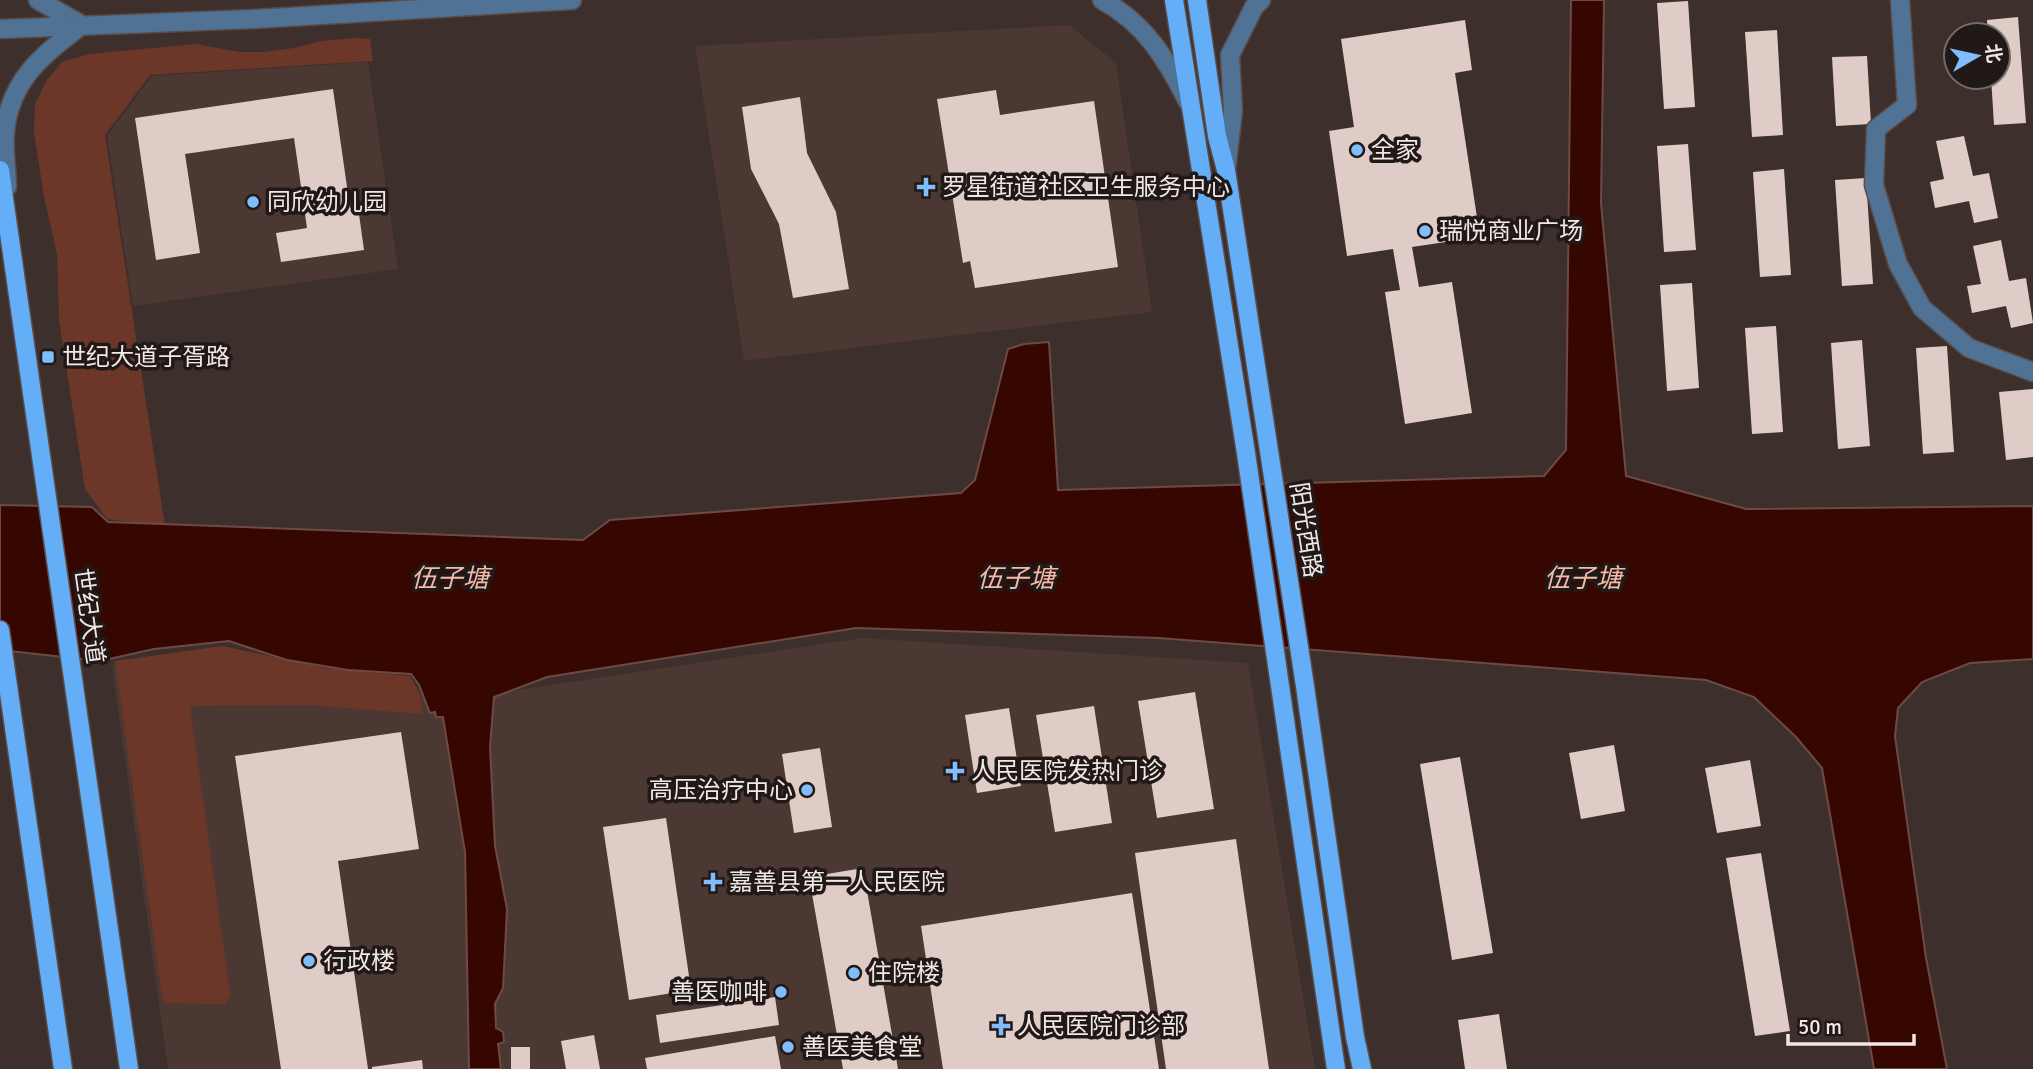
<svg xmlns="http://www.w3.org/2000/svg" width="2033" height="1069" font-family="Signika,'Noto Sans SC',sans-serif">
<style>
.built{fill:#4c3832}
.green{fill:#6c3729}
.water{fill:#350700;stroke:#6d4a45;stroke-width:2}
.building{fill:#dfccc7}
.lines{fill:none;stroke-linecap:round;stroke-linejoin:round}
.minor-casing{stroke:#5a4c49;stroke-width:21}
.major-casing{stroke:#5a4c49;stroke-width:21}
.minor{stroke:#4f7295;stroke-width:18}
.major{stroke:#64aef8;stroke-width:18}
.poi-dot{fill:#80bdfa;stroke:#201917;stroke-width:2.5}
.labels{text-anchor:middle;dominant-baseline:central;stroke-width:7;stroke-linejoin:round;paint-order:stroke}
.poi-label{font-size:24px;fill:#f1e7e5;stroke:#201917;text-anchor:start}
.street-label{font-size:24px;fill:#f1e7e5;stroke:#201917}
.water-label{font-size:26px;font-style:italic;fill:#f6baa9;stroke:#201917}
</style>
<rect width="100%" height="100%" fill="#3d2f2b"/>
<g class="built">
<path d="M1069,25L1116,63L1152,312L744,361L695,46Z"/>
<path d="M368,62L398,269L133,306L107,136L152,76Z"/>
<path d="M862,638L1248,663L1315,1069H168L112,665L165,659L228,648L430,693L484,695Z"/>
</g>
<g class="green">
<path d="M355,38L370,39L373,61L150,75L105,135L165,526L107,519L85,489L59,320L57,254L44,197L34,132L35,104L46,81L62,62L89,54L196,44L240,52H264L294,48L322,41Z"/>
<path d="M222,646L326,668L410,676C417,687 423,701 422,714L309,705L190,706L230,994L225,1004L163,1003L115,661Z"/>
</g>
<path class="water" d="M1571,0H1604L1601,203L1626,476L1746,509L2033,506V659L1970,663L1922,682L1898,708L1895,736L1926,958L1947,1069H1874L1822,768L1796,737L1754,697L1706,680L1159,638L856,628L547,677L494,697L490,747L495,846L507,909L503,988L495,1004L496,1028L503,1032L504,1042L498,1044L501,1069H469L465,852L443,717H436L435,712L430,713L419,685L411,674L348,670L287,660L229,641L154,649L100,661L0,650V505L92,507L108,522L583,540L610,520L961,493L975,480L1008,349L1024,344L1049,342L1058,490L1544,476L1566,450Z"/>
<g class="building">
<path d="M1688,1L1695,107L1664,109L1657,3Z"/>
<path d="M2018,17L2026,123L1994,125L1991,77H1998V35H1988L1987,20Z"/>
<path d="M1465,20L1472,70L1455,73L1480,237L1412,247L1419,287L1452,282L1472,413L1405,424L1385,292L1400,290L1393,249L1347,256L1329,131L1354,127L1341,39Z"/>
<path d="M1777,30L1783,135L1752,137L1745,32Z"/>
<path d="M1867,56L1871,124L1836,126L1832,57Z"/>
<path d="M333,89L350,208L358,207L364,250L281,262L276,233L307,228L294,138L185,154L200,253L156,260L135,118Z"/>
<path d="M996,90L1000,115L1094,101L1118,267L975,288L970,261L963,263L937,99Z"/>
<path d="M800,97L807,153L836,212L849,289L793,298L779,224L751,169L742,107Z"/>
<path d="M1964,136L1973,176L1989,173L1998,218L1974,223L1969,201L1935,208L1930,182L1944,179L1936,141Z"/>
<path d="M1688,144L1696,250L1664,252L1657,146Z"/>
<path d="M1784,169L1791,275L1760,277L1753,172Z"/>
<path d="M1866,178L1873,284L1842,286L1835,180Z"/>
<path d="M2001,240L2009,281L2026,278L2033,323L2011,328L2006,306L1972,313L1967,286L1981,284L1973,246Z"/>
<path d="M1692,283L1699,388L1667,391L1660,285Z"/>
<path d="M1776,326L1783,432L1752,434L1745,328Z"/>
<path d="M1862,340L1870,446L1838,449L1831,343Z"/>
<path d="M1947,346L1954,452L1923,454L1916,348Z"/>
<path d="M2033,389V457L2006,460L1999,392Z"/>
<path d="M1195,692L1214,809L1157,818L1138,701Z"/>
<path d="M1094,706L1112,823L1055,832L1036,715Z"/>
<path d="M1009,708L1021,786L977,793L965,715Z"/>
<path d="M401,732L419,849L338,861L368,1069H281L235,756Z"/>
<path d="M1614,745L1625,811L1581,819L1569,753Z"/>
<path d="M820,748L832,827L794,833L782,754Z"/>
<path d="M1460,757L1493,953L1452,960L1420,764Z"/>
<path d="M1750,760L1761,826L1717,833L1705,768Z"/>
<path d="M666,818L691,990L629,1000L603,827Z"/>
<path d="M1236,839L1269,1069H1166L1135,853Z"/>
<path d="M1761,853L1790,1031L1755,1036L1726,858Z"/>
<path d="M863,868L898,1069H843L809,877Z"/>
<path d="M1132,893L1159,1069H943L921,926Z"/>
<path d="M775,997L779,1025L660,1043L656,1015Z"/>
<path d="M1499,1014L1507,1069H1465L1458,1020Z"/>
<path d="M594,1035L600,1069H566L561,1041Z"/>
<path d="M775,1036L781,1069H647L645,1058Z"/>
<rect x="511" y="1047" width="19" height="22"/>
<path d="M422,1060L423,1069H372V1067Z"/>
</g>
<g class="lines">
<g class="minor-casing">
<g id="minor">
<path d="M38,0L82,25"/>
<path d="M1102,0C1145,23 1167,60 1188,102"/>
<path d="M1900,0L1907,105L1876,129L1874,185L1898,264L1922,308L1969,348L2033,372"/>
<path d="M0,29L254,19L572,0"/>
<path d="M1226,170L1233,111L1230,55L1254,7L1261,0"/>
<path d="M7,187C7,169 3,149 5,132C10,79 44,54 82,25"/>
</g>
</g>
<g class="major-casing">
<g id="major">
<path d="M1174,0L1246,453L1336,1069"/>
<path d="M1197,0L1217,136L1226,170L1305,686L1355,1037L1362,1069"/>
<path d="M0,170L129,1069"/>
<path d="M0,630L63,1069"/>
</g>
</g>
<use href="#minor" class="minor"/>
<use href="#major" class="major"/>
</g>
<g class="poi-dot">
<circle cx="1357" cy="150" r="7"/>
<path d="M922.5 176.5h7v7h7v7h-7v7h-7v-7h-7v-7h7z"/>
<circle cx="253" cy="202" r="7"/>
<circle cx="1425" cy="231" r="7"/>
<rect x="41" y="350" width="14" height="14" rx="3.5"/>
<path d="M951.5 760.5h7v7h7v7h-7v7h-7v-7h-7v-7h7z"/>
<circle cx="807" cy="790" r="7"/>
<path d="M709.5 871.5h7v7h7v7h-7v7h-7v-7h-7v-7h7z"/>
<circle cx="309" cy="961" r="7"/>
<circle cx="854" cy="973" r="7"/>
<circle cx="781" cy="992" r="7"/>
<path d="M997.5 1015.5h7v7h7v7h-7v7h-7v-7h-7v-7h7z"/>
<circle cx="788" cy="1047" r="7"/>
</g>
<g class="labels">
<g class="poi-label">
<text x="1371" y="150">全家</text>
<text x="942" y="187">罗星街道社区卫生服务中心</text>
<text x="267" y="202">同欣幼儿园</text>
<text x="1439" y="231">瑞悦商业广场</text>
<text x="62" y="357">世纪大道子胥路</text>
<text x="971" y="771">人民医院发热门诊</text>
<text x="793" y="790" text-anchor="end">高压治疗中心</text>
<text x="729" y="882">嘉善县第一人民医院</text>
<text x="323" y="961">行政楼</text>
<text x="868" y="973">住院楼</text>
<text x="767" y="992" text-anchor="end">善医咖啡</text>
<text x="1017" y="1026">人民医院门诊部</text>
<text x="802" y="1047">善医美食堂</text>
</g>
<g class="street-label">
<text transform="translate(1306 530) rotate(81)">阳光西路</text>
<text transform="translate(89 616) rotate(82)">世纪大道</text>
</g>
<g class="water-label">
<text x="450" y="579">伍子塘</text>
<text x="1016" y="579">伍子塘</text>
<text x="1583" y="579">伍子塘</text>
</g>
</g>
<g transform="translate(1977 56) rotate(81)"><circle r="33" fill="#201917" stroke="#746b69" stroke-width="2"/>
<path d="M0-5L12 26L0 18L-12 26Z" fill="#80bdfa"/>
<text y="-10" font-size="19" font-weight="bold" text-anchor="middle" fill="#f1e7e5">北</text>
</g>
<path d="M1788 1034v10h126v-10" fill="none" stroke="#f1e7e5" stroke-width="3.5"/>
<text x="1798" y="1034" font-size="21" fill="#f1e7e5" stroke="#201917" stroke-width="5" paint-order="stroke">50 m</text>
</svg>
